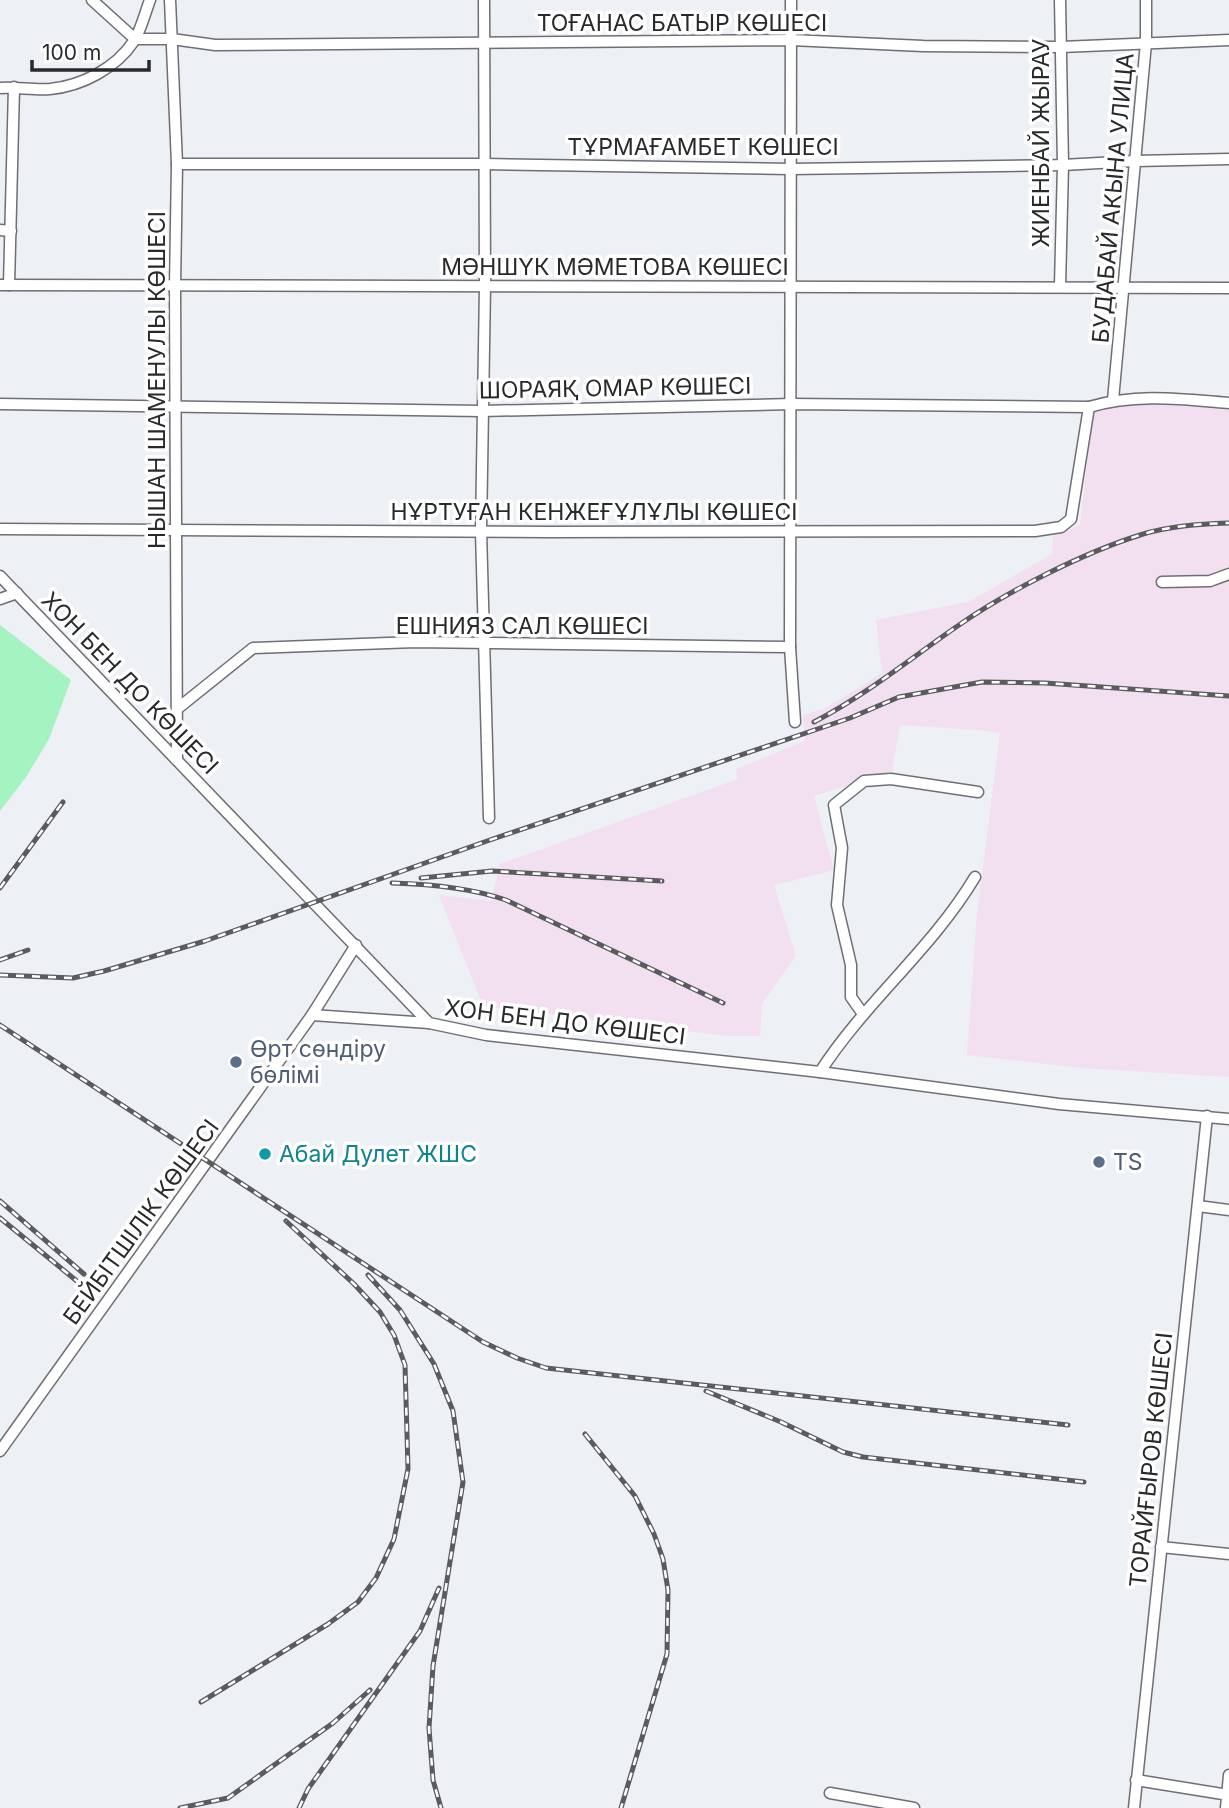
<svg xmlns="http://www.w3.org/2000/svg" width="1229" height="1808" font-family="Inter,sans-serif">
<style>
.industrial{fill:#f2dff0}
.green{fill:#a5f3c1}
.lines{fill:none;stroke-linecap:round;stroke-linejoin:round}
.minor-casing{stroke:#6d6f73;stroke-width:13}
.minor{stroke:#fff;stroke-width:10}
.rail-casing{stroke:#5a5b5e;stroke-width:5}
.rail{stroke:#fff;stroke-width:2.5;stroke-dasharray:8;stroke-linecap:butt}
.service-dot{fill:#5c6f8a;stroke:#fff;stroke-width:2.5}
.culture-dot{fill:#0f9aa8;stroke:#fff;stroke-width:2.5}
.labels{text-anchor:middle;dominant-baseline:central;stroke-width:7;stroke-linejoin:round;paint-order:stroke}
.street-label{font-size:23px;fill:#28292b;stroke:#fff}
.service-label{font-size:23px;fill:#4e5e75;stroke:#fff;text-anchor:start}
.culture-label{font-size:23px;fill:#0d838f;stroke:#fff;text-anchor:start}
</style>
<rect width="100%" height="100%" fill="#edf0f5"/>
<path class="industrial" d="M1113,400L1229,410V1077L1082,1068L967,1055L977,914L1000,733L979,730L900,725L892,771L814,796L834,870L774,885L796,956L762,1003L760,1036H727L483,1006L439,895L491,901L500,864L738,779L736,769L805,741L803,715L824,709L882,673L876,620L968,602L1052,554L1053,535L1080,525L1093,413Z"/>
<path class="green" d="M0,625L71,680L49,739L26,777L0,811Z"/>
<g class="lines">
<g class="minor-casing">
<g id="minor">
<path d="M92,0L135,39H172L215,45L791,40L923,46L1061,47L1229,40"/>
<path d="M170,0L177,164L175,286L177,759"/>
<path d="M484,0L485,286L481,531L489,818"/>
<path d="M791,0L790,647L795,722"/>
<path d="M1060,0L1063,165L1060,286"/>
<path d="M0,88C16,87 33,90 50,89C82,86 116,68 134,41C141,30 145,13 150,0"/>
<path d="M177,164H484L790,169L1063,165L1135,161L1229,159"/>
<path d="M0,230L11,231"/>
<path d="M0,285L1229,288"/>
<path d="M9,285L14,87"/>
<path d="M1113,400L1146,43V0"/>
<path d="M0,404L482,411L792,404L1089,407C1136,393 1181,399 1229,403"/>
<path d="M0,529L549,532L1035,531L1061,527L1071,519L1089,407"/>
<path d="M0,576L429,1023L486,1035L820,1072L1059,1104L1229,1119"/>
<path d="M1162,582L1210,581L1229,574"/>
<path d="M0,599L17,593"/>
<path d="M177,709L253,648L415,642L790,647"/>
<path d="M863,1014L851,997V965L837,905L842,848L834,805L864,781L891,779L978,792"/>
<path d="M312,1015L429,1023"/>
<path d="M820,1072C865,1002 932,949 975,877"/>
<path d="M1198,1206L1229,1210"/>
<path d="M0,1451L312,1015L356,945"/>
<path d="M1161,1547L1229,1554"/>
<path d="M1136,1780L1229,1795"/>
<path d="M830,1793L914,1808"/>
<path d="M1134,1808L1207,1116"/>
<path d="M1226,1808L1229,1775"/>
</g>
</g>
<use href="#minor" class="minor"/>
<g class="rail-casing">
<g id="rail">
<path d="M814,722C866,695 911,658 959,625C1008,591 1083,553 1140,535C1168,526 1199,524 1229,523"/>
<path d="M421,878L492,871L662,881"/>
<path d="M392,883C429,884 471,888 506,900L723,1003"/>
<path d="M0,888L63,802"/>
<path d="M0,960L28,950"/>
<path d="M0,975L73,978L104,971L205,941L487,841L850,718L899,697L982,682L1045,683L1229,696"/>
<path d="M0,1025L483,1342L517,1358L546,1368L1068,1425"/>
<path d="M0,1201L84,1274"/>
<path d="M0,1218L78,1282"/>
<path d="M368,1275L400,1310L434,1364L453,1411L463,1482L433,1666L429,1728L433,1780L441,1808"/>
<path d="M706,1391L781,1422L843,1452L863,1457L1084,1482"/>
<path d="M585,1434L635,1496L654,1534L663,1559L668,1590L667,1654L621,1808"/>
<path d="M201,1702L328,1624L358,1602L376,1578L394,1539L408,1469L405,1365L394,1335L380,1312L354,1284L286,1221"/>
<path d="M180,1808L228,1798L333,1723L370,1690"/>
<path d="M299,1808L308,1789L420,1631L439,1588"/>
</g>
</g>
<use href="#rail" class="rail"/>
</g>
<g class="service-dot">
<circle cx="236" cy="1062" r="7"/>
<circle cx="1099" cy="1162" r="7"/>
</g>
<circle class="culture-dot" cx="265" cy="1154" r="7"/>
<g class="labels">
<g class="street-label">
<text x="682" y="23">ТОҒАНАС БАТЫР КӨШЕСІ</text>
<text transform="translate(1041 143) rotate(-90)">ЖИЕНБАЙ ЖЫРАУ</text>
<text x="703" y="147">ТҰРМАҒАМБЕТ КӨШЕСІ</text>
<text transform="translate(1113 198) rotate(-85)">БУДАБАЙ АКЫНА УЛИЦА</text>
<text x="615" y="267">МӘНШҮК МӘМЕТОВА КӨШЕСІ</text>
<text transform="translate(157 380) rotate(-90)">НЫШАН ШАМЕНУЛЫ КӨШЕСІ</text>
<text transform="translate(615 388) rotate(-1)">ШОРАЯҚ ОМАР КӨШЕСІ</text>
<text x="594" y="512">НҰРТУҒАН КЕНЖЕҒҰЛҰЛЫ КӨШЕСІ</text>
<text x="522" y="626">ЕШНИЯЗ САЛ КӨШЕСІ</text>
<text transform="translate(130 683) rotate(46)">ХОН БЕН ДО КӨШЕСІ</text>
<text transform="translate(565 1022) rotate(7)">ХОН БЕН ДО КӨШЕСІ</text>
<text transform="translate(141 1222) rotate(-54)">БЕЙБІТШІЛІК КӨШЕСІ</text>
<text transform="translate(1151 1460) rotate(-84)">ТОРАЙҒЫРОВ КӨШЕСІ</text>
</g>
<g class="service-label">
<text x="250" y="1049">Өрт сөндіру<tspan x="250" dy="26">бөлімі</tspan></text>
<text x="1113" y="1162">TS</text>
</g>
<g class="culture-label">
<text x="279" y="1154">Абай Дулет ЖШС</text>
</g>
</g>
<path d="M32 60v10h117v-10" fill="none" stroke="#28292b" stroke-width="3.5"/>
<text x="42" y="60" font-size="21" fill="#28292b" stroke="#ffffff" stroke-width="5" paint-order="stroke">100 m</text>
</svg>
